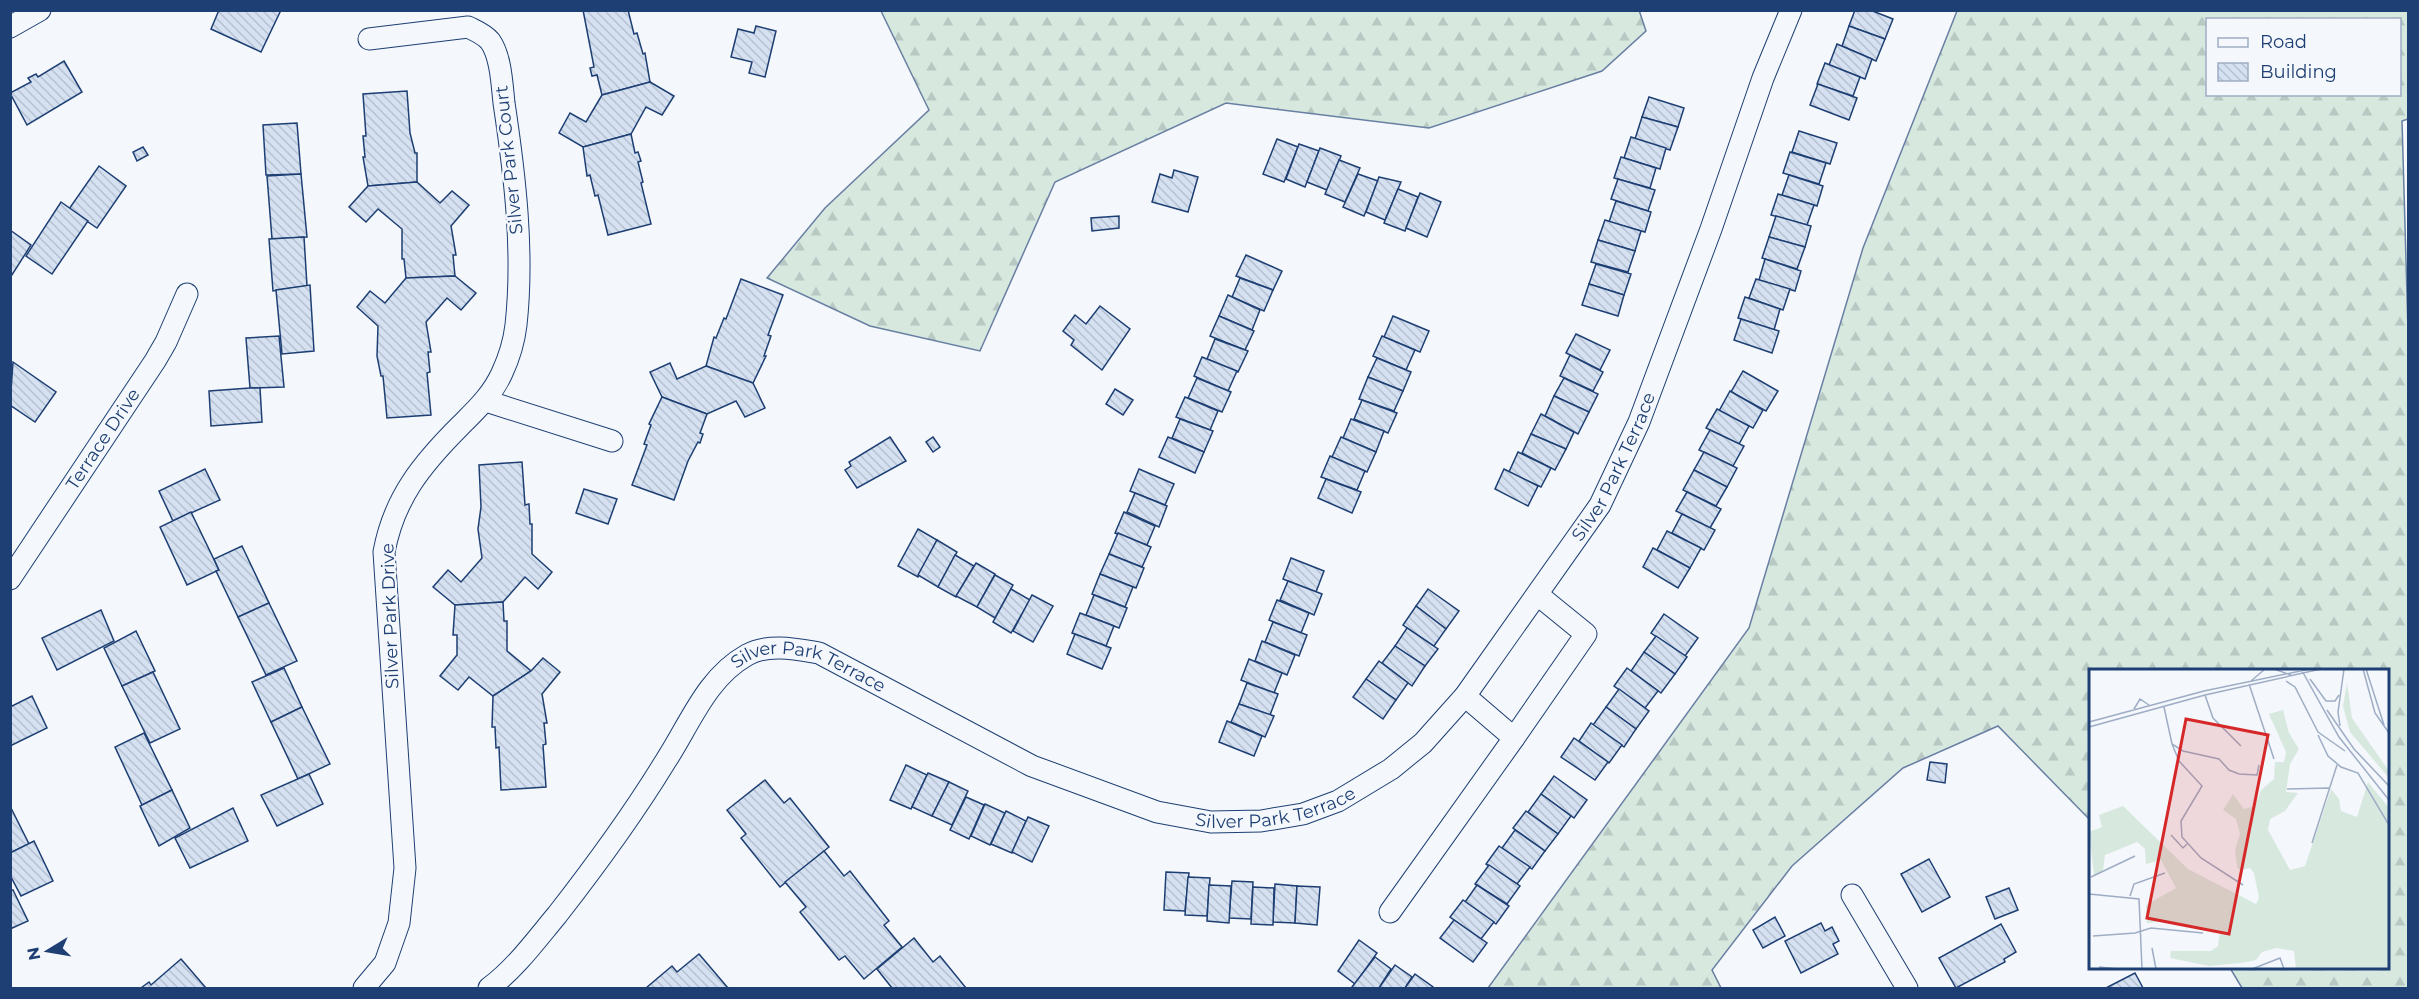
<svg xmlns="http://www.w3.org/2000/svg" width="2419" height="999" font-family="Montserrat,sans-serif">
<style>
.forest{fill:url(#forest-firs);stroke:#687fa3;stroke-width:1.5;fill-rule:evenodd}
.building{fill:url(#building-back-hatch);stroke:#1d3f73;stroke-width:1.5}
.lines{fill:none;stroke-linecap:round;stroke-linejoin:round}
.minor-casing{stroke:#1d3f73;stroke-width:23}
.minor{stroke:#f4f7fb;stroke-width:21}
.labels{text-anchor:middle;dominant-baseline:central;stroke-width:4.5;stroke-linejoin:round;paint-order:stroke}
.street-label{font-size:18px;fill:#1d3f73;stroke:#f4f7fb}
.inset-road{fill:none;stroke:#9eadc5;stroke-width:1.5}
.view{fill:#d62828;fill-opacity:0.15;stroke:#d62828;stroke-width:3}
.inset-edge{fill:none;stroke:#1d3f73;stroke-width:3}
</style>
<defs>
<pattern id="forest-firs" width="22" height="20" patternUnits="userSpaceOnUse" patternTransform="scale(1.5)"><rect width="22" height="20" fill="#d7e8df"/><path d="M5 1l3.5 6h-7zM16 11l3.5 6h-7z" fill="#b8c8c3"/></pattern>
<pattern id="building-back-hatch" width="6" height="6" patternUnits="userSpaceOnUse" patternTransform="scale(1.5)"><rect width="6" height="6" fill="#d5e0f0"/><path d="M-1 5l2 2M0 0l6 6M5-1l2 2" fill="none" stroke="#b6c1d1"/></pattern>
</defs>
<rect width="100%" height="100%" fill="#f4f7fb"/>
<g class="forest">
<path d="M1639,10L1646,31L1602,71L1429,128L1226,103L1055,182L980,351L870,326L767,278L825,208L929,110L881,11Z"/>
<path d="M1957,11H2408V119L2402,121L2408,330V988H2242L2230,968H2388V670H2090V820L1998,726L1903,768L1792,866L1712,970L1721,988H1488L1749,628L1863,248ZM2208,20H2400V94H2208Z"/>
</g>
<g class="building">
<path d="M219,10H281L261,52L211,29Z"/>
<path d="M583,10H628L634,34L637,33L643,54L645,53L650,82L602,95L597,75L592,76L590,68L594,67Z"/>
<path d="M1855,10H1870L1893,19L1885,39L1849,26Z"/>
<path d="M756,26L776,31L765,77L749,73L752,62L731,57L738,29L754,33Z"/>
<path d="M1849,26L1885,39L1876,61L1842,46Z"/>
<path d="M1837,44L1872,59L1865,79L1829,65Z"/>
<path d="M64,61L82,92L27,125L10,93L31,82L28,78L36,74L38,77Z"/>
<path d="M1825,63L1860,77L1853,96L1817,84Z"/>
<path d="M650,82L674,96L662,115L646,107L631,134L583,147L559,133L570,113L586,122L602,95Z"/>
<path d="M1818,84L1857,98L1849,120L1810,105Z"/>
<path d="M407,91L410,133L415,153H417V182L368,186L363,157H365L363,136H366L363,94Z"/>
<path d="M1649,97L1684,108L1678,127L1642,117Z"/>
<path d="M1642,117L1678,127L1670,150L1635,139Z"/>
<path d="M297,123L301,174L266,175L263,125Z"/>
<path d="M1799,131L1837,143L1830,164L1792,152Z"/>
<path d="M631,134L635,153L638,152L641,161L638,162L643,182L641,183L651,224L608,235L598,195L595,196L590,175L587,176L583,147Z"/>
<path d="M1631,137L1666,148L1660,169L1624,158Z"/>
<path d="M1277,139L1298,147L1284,182L1263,174Z"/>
<path d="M1299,144L1319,151L1305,187L1286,179Z"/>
<path d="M143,147L148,155L137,161L133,152Z"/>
<path d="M1320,148L1341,156L1327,190L1307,182Z"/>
<path d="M1790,152L1826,163L1819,184L1783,173Z"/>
<path d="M1621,157L1656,168L1650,188L1614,178Z"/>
<path d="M1339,160L1360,168L1345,202L1325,194Z"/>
<path d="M99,166L126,186L97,228L69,209Z"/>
<path d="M1174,170L1198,177L1188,212L1152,202L1160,174L1172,178Z"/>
<path d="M301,174L307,237L272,239L267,176Z"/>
<path d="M1358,174L1378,181L1364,216L1343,207Z"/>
<path d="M1789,175L1823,186L1817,206L1782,195Z"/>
<path d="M1379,177L1401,182L1385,220L1366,212Z"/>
<path d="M1618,179L1655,190L1648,211L1611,199Z"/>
<path d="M417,182L440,203L452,191L469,205L451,226L456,255H453L455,276L406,278L404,259H402V229L378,209L366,222L349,207L368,186Z"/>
<path d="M1398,189L1418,197L1405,231L1384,223Z"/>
<path d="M1420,193L1441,202L1427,237L1406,228Z"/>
<path d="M1778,194L1814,205L1807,225L1771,215Z"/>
<path d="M1616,201L1651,212L1645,232L1609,222Z"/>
<path d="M61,202L88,221L52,274L26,256Z"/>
<path d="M1119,216V228L1092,231L1091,218Z"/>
<path d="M1776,216L1811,226L1805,247L1769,237Z"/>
<path d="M1605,220L1641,231L1635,251L1598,240Z"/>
<path d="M10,230L31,245L10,278Z"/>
<path d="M304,237L307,286L273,291L269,239Z"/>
<path d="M1769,237L1805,247L1797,269L1762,258Z"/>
<path d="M1598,240L1635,251L1628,272L1591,262Z"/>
<path d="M1246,255L1282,271L1273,290L1236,276Z"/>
<path d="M1765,259L1801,271L1795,291L1759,280Z"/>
<path d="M1596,264L1631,274L1624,295L1589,284Z"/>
<path d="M455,276L476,293L461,310L447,298L426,322L431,352H428L430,372L427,373L431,415L387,418L383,376H381L377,356L378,326L357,307L370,291L385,303L406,278Z"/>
<path d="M1240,278L1273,290L1264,311L1232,297Z"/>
<path d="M741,279L783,295L768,335L771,336L764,356H766L753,383L706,366L714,337L716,338L724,318L726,319Z"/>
<path d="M1756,279L1790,289L1783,310L1749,298Z"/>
<path d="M1589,284L1624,295L1618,316L1582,305Z"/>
<path d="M310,285L314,351L282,354L276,290Z"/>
<path d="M1228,295L1260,310L1252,330L1219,316Z"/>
<path d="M1745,297L1780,309L1774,330L1738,318Z"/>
<path d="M1100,306L1130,329L1102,370L1071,345L1074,340L1063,331L1075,315L1086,324Z"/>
<path d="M1219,316L1254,331L1245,350L1210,336Z"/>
<path d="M1393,316L1429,331L1420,352L1384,337Z"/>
<path d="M1741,319L1779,331L1772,353L1734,340Z"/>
<path d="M1576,334L1610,350L1600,370L1566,353Z"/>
<path d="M279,336L284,387L250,388L246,338Z"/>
<path d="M1382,336L1415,350L1406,370L1373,356Z"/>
<path d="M1215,339L1248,351L1238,372L1207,359Z"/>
<path d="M1570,355L1603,372L1593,391L1560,376Z"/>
<path d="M1202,357L1237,371L1228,391L1194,376Z"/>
<path d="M1377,358L1411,372L1403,391L1368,377Z"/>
<path d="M13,362L56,392L35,422L10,405Z"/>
<path d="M670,363L677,379L706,366L753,383L765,408L745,417L736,401L707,414L662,397L650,372Z"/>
<path d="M1743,371L1778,391L1766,411L1731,392Z"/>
<path d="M1368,377L1403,391L1394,411L1359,399Z"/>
<path d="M1197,378L1231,392L1222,412L1188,398Z"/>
<path d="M1564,378L1598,394L1589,412L1554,396Z"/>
<path d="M250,388H260L262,422L211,426L209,391Z"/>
<path d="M1115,389L1133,400L1123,415L1106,404Z"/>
<path d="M1730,391L1763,410L1753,428L1719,411Z"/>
<path d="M1554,396L1589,412L1578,434L1545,416Z"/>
<path d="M662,397L707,414L700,433L703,434L700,443L698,442L688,461L674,500L632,485L647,445L644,444L651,425L649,424Z"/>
<path d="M1185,397L1218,411L1210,430L1176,417Z"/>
<path d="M1362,400L1397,413L1388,433L1354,419Z"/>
<path d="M1717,409L1749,426L1739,444L1706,428Z"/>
<path d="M1541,414L1574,432L1566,449L1531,434Z"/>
<path d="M1180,419L1213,431L1204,452L1172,438Z"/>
<path d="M1351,419L1384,431L1376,452L1343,438Z"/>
<path d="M1710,430L1744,446L1733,466L1699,450Z"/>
<path d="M1531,434L1566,449L1555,470L1522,453Z"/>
<path d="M890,437L906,461L857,488L845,470L851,466L849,462Z"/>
<path d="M933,437L940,447L933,452L926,442Z"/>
<path d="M1168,437L1204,452L1195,473L1159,457Z"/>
<path d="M1341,437L1376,452L1367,472L1332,457Z"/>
<path d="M1518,452L1551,468L1541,487L1509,472Z"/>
<path d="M1704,452L1737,468L1727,487L1694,470Z"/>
<path d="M1330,456L1365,471L1357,490L1321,477Z"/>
<path d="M522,462L525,505L529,504L530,524H532V554L552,572L538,589L525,577L503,602L455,605L433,587L448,570L461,582L482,558L478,529L481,507L479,465Z"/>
<path d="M205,469L220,500L173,521L159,491Z"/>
<path d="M1139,469L1174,484L1165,505L1130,491Z"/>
<path d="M1504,469L1538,486L1528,506L1495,489Z"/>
<path d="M1694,470L1727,487L1716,506L1683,490Z"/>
<path d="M1326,479L1361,492L1352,513L1318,498Z"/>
<path d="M584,489L617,499L608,524L576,513Z"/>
<path d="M1687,492L1721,509L1710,528L1676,511Z"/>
<path d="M1135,493L1167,506L1159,527L1127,512Z"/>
<path d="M191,512L219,570L187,585L160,527Z"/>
<path d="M1124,512L1155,526L1147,545L1115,533Z"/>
<path d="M1682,514L1715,530L1704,550L1672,533Z"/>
<path d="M918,529L937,540L918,577L898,566Z"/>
<path d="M1667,531L1701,548L1690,568L1657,550Z"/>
<path d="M1118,533L1151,547L1142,567L1109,554Z"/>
<path d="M937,540L957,552L938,587L918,575Z"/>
<path d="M242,546L269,603L238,617L216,571L219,570L214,559Z"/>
<path d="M1653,548L1690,568L1678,588L1643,567Z"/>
<path d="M1109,554L1144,568L1136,588L1100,574Z"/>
<path d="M955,555L974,566L956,597L938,587Z"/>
<path d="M1291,558L1324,571L1316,592L1283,579Z"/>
<path d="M976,563L995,574L977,607L956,596Z"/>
<path d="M1100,574L1133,587L1125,607L1092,594Z"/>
<path d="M995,575L1013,585L995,618L977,607Z"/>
<path d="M1288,581L1322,594L1314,615L1280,600Z"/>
<path d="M1011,589L1030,600L1011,633L993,622Z"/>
<path d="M1428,589L1459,611L1446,629L1416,606Z"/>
<path d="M1032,595L1053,606L1033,642L1013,631Z"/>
<path d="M1094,595L1127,608L1119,628L1086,615Z"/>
<path d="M1277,600L1309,613L1301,633L1269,620Z"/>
<path d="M503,602L504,621H507V651L531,671L493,696L469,677L458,690L440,676L457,655V635H453L455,605Z"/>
<path d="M269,603L297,661L266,675L238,617Z"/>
<path d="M1416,606L1446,629L1434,646L1403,625Z"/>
<path d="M101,610L114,641L57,670L42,638Z"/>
<path d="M1080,613L1114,626L1106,646L1072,633Z"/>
<path d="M1664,614L1698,638L1685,656L1651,633Z"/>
<path d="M1273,622L1307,635L1299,656L1265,642Z"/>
<path d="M1407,628L1438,649L1425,666L1395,646Z"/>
<path d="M136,631L155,671L122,686L104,648Z"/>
<path d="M1075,634L1111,648L1102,669L1067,654Z"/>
<path d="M1656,636L1687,657L1675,674L1644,652Z"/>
<path d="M1262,641L1295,655L1287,675L1255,661Z"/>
<path d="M1395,646L1425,666L1412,686L1382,663Z"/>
<path d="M1644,652L1675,674L1661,693L1631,671Z"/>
<path d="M543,658L560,672L542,694L547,723H544L546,744L543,745L546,787L501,790L499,747L496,748L495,727H492L493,696L531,671Z"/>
<path d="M1249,659L1282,673L1274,693L1241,680Z"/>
<path d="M1379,661L1408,683L1396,700L1366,679Z"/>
<path d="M284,668L302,707L271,722L252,682Z"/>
<path d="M1627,668L1658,691L1645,708L1614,686Z"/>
<path d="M153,672L180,729L150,743L122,686Z"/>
<path d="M1366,679L1396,700L1383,719L1353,697Z"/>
<path d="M1247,683L1278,694L1270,715L1239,704Z"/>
<path d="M1619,689L1649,711L1636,729L1606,707Z"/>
<path d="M32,696L47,728L10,746V707Z"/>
<path d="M1239,704L1274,716L1265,737L1231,722Z"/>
<path d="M302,707L330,764L298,779L271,722Z"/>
<path d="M1606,707L1636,729L1624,747L1593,725Z"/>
<path d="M1227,721L1262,736L1254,756L1219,742Z"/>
<path d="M1591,723L1622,745L1609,763L1579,741Z"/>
<path d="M144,733L172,790L142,805L115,747Z"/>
<path d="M1574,738L1608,762L1595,780L1561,757Z"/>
<path d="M1930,762L1947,764L1945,783L1927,780Z"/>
<path d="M906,765L927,775L911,809L890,800Z"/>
<path d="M928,773L949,782L932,816L912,807Z"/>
<path d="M309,774L323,804L277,826L261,795Z"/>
<path d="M1554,776L1587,800L1574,818L1541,794Z"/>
<path d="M765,780L784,803L790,798L829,847L780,887L741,838L746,834L727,810Z"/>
<path d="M949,782L968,791L952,825L932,816Z"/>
<path d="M172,790L190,828L159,846L140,806Z"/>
<path d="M1541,794L1571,816L1558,834L1528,812Z"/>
<path d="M966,797L984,805L969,839L950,830Z"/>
<path d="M985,804L1005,813L990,845L971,836Z"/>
<path d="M10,806L29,844L10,853Z"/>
<path d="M233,808L248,841L190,868L175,838Z"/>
<path d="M1006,811L1026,821L1012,853L991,844Z"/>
<path d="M1526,811L1558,834L1545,851L1513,828Z"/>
<path d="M1028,817L1049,826L1032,862L1012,852Z"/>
<path d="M1515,830L1545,851L1532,869L1502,848Z"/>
<path d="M34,841L53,881L21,896L10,875V853Z"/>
<path d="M1499,846L1530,867L1517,884L1486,864Z"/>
<path d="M824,851L844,876L850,871L889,921L884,925L902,947L864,979L845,956L839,960L800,912L806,907L785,882Z"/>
<path d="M1929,859L1950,897L1922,912L1901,874Z"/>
<path d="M1489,865L1520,886L1507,904L1475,884Z"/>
<path d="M1166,872L1189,873L1185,911L1164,910Z"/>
<path d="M1188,877L1210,878L1207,916L1185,915Z"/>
<path d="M1232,881L1253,882L1251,919L1229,918Z"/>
<path d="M1275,884L1297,886L1295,923L1273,922Z"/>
<path d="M1209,885L1231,886L1229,923L1207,921Z"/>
<path d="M1477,885L1509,906L1496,924L1465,902Z"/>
<path d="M1297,886L1320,887L1317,925L1295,923Z"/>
<path d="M1253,887L1274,888L1273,925L1251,924Z"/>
<path d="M2009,888L2018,910L1995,919L1986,897Z"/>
<path d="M13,890L28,921L10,929V891Z"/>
<path d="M1463,900L1494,922L1481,939L1450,917Z"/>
<path d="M1775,917L1785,936L1763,948L1753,930Z"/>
<path d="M1454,920L1487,943L1473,962L1440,938Z"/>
<path d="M1821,923L1825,931L1832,927L1839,941L1833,944L1838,954L1801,973L1785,941Z"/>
<path d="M2001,924L2016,952L2004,959L2005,962L1956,988L1939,958Z"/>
<path d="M914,938L933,962L940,956L966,988H892L877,969Z"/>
<path d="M1359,940L1377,953L1355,984L1338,971Z"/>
<path d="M699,954L728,988H646L672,966L677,972Z"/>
<path d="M1375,957L1391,969L1379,988H1354L1352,987Z"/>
<path d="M181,959L206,988H141L149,982L151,985Z"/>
<path d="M1395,965L1412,977L1405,988H1379Z"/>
<path d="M2135,973L2143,988H2106Z"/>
<path d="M1415,974L1433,987V988H1405Z"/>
</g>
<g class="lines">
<g class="minor-casing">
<g id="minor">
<path d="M10,27L40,10"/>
<path d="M486,401L612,441"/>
<path id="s1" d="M10,579L155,361L166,342L187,294"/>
<path d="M1514,738L1586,634L1538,595"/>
<path d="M1852,895L1907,988"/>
<path d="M1390,912L1514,738L1465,696"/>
<path d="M364,988L385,963L399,923L405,868L384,552C394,498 422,464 460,426C477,409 492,395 502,373C509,358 514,342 516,325C524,252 515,176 504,103C502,85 501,56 490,41C484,34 476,31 468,27L369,39"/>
<path id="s2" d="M489,988C515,969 536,940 557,915C596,865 632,816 665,762C690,724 706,678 747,655C769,643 796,649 819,653L1032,766L1157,812L1211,822L1261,821L1303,814L1338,801L1391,769L1423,743L1465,696L1600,505L1639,422L1711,229L1763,78L1791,10"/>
</g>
</g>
<use href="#minor" class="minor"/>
</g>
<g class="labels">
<g class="street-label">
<text transform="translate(509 160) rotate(-96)">Silver Park Court</text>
<text stroke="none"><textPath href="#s1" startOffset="168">Terrace Drive</textPath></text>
<text stroke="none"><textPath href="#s2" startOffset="1497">Silver Park Terrace</textPath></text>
<text transform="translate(390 616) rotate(-92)">Silver Park Drive</text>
<text stroke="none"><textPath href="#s2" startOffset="489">Silver Park Terrace</textPath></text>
<text stroke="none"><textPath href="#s2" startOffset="993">Silver Park Terrace</textPath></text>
</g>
</g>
<g transform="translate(2089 669)">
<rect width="300" height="300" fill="#f4f7fb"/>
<path d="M258,14L263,49L300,102V109L261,63L254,37ZM194,41L200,64L210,80L201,95L197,123L209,124L196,142L181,150L179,161L201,201L216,197L242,120L250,130L252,142L268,148L279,113L300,139V300H207L205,282L187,279L173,283L167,291L152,294L120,297L81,289L82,282H122L129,277L131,262L76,252L58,254L57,236L87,219L72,191L57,195L56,180L48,173L16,186L14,202L5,206L0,163L13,158L10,146L34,137L99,200L167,235L170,229L165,204L161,199L150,201L148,197L146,181L151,165L147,150L134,141L144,125L155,140L166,137L172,121L185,110L186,93H195L197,83L180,45Z" fill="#d7e8df"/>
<path class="inset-road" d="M185,0L202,6M212,0L250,68L300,131M274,0L286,44L300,64M277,0L295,56M221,10L237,32H246L250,26M162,12L176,0M197,12L206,18L229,63M160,15L185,90M116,26L124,49L152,77M75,38L83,75L94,82L130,90L140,101L150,105L168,106L170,96M45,40L51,30L60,36M238,41L265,80L300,117M0,53L115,22L221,0M251,57L249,43L255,0M0,58L116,26L232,0M229,63L256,82M229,66L239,87L252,98L269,104L300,156M83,75L90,92L113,117L92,152L93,168L112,189L154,216M198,120L240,119M82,166L94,179L98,175M223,174L248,96M0,187V249M2,208L46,187M0,225L50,230L53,300M41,227L45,215L76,204M4,267L46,264L62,259L114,264M63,279L67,300M10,298L29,300M163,300L191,289L195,300"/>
<path class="view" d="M97,50L179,66L140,265L58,249Z"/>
<rect width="300" height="300" class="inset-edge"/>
</g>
<rect width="2419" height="999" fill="none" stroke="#1d3f73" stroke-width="24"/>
<rect x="2206" y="18" width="195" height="78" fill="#f4f7fb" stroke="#9eadc5" stroke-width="1.5"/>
<rect x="2218" y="38" width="30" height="9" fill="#f4f7fb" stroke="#9eadc5" stroke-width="1.5"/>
<text x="2260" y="48" font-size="18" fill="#1d3f73">Road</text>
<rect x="2218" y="63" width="30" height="18" fill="url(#building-back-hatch)" stroke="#9eadc5" stroke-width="1.5"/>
<text x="2260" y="78" font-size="18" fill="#1d3f73">Building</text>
<g transform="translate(48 951) rotate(259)" stroke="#f4f7fb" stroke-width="4.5" paint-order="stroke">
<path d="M0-4.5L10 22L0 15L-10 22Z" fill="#1d3f73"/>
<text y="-9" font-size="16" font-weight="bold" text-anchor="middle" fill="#1d3f73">N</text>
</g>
</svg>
